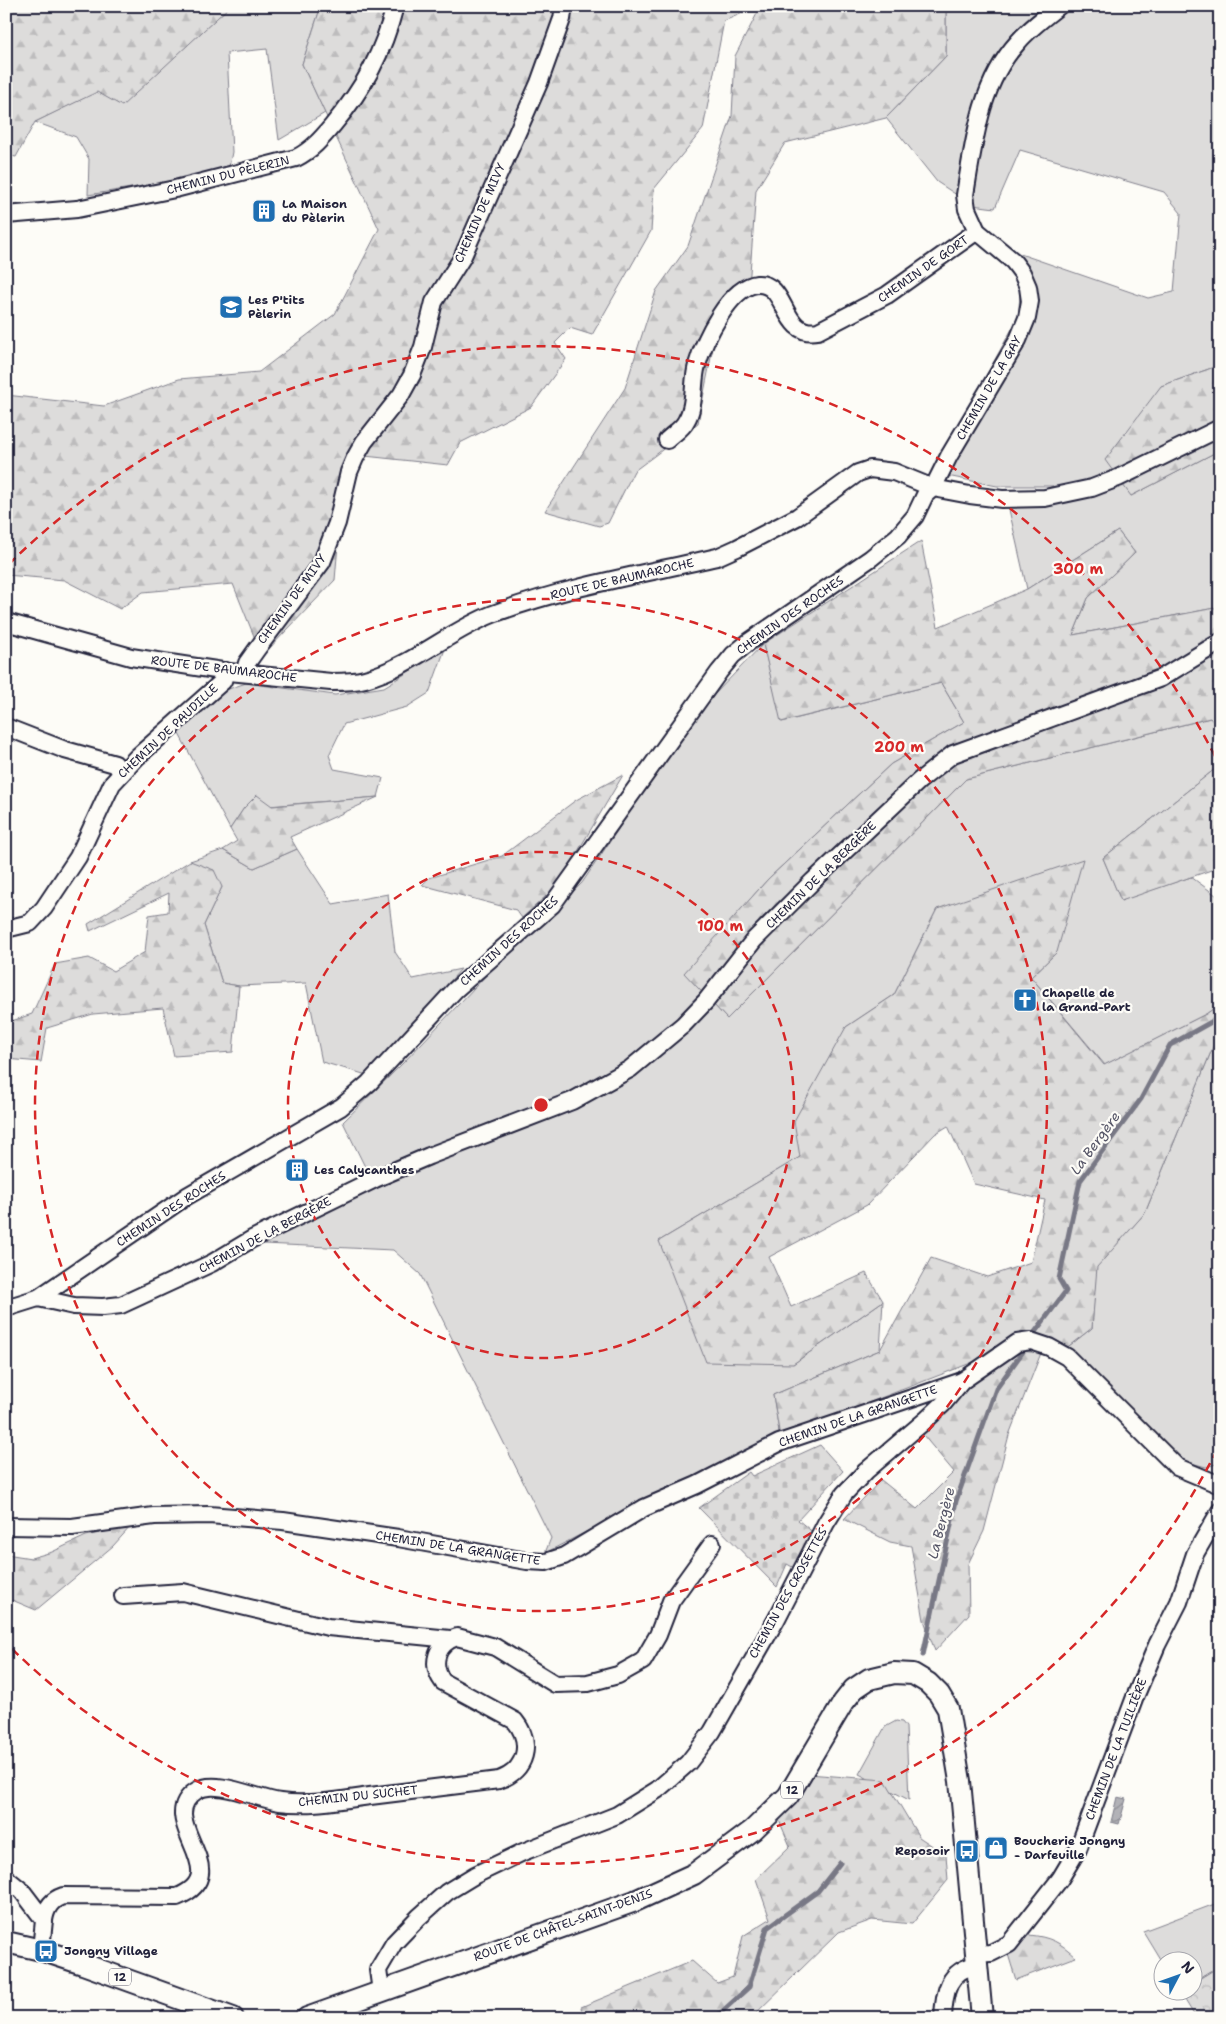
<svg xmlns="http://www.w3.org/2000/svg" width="1226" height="2024" font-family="'Shantell Sans',sans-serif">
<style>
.green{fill:#dddcdb;stroke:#807f8b}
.forest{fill:url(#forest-firs);stroke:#807f8b}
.cemetery{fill:url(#cemetery-stones);stroke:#807f8b}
.park{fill:url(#park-crowns);stroke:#807f8b}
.water{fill:url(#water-waves);stroke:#787885}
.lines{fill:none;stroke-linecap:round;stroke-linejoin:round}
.stream{stroke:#787885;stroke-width:5}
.minor-casing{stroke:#22223b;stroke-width:20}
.major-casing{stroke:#22223b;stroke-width:24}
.minor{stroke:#fdfcf7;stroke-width:16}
.major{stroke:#fdfcf7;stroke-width:20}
.ring{fill:none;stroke:#d62828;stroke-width:2.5;stroke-dasharray:9 6}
.labels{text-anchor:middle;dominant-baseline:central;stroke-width:4.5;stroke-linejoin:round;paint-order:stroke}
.shield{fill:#fdfcf7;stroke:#646373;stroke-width:1}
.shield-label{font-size:11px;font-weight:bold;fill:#22223b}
.street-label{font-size:12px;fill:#22223b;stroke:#fdfcf7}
.poi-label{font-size:12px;font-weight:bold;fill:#22223b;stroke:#fdfcf7;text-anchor:start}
.water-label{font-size:14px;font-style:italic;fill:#545466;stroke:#fdfcf7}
.centre{fill:#d62828;stroke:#fdfcf7;stroke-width:2.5}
.ring-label{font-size:15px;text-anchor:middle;font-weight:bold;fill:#d62828;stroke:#fdfcf7;stroke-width:4.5;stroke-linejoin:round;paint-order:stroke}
</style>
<defs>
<pattern id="forest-firs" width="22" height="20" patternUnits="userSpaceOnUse" patternTransform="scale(1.25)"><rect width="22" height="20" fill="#dddcdb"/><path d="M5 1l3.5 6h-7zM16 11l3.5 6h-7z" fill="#bdbcbd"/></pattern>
<pattern id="cemetery-stones" width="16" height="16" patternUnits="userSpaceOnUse" patternTransform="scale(1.25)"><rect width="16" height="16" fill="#dddcdb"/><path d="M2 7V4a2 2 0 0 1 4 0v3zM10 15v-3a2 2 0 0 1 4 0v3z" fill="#bdbcbd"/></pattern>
<pattern id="park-crowns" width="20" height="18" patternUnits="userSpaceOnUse" patternTransform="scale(1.25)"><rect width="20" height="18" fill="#dddcdb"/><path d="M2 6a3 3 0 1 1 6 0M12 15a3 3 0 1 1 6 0" fill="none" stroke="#bdbcbd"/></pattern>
<pattern id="water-waves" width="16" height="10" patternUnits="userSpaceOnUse" patternTransform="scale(1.25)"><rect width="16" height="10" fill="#b2b2b7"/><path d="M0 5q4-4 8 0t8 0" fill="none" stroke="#909096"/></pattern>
</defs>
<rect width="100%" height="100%" fill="#fdfcf7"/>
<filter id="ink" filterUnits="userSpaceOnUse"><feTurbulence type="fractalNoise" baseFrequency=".02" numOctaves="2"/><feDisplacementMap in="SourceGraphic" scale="10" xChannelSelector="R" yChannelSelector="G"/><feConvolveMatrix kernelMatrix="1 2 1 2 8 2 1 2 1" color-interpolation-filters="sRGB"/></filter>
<g filter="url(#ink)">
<g class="green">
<path d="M230,6H321L302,64L325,113L279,140L267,49L227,53L232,152L229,167L186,179L88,195L89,159L76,137L35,122L97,91L122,105Z"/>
<path d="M946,6H1220V365L1161,386L1131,496L1220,450V607L1073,635L1088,598L1135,553L1118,531L1027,589L1008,505L1053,486H997L932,473L1018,318L1021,284L1003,248L1148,298L1174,292L1181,213L1164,192L1020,150L995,208L972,205L937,182L886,118L946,56Z"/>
<path d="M763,644L782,722L941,683L964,722L891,764L768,879L685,973L727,1019L966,779L1210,718L1220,729V765L1103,858L1121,900L1191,877L1220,898V1004L1206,1014L1105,1065L1031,977L1057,952L937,909L894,995L846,1027L800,1157L659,1241L793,1364L883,1301L880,1350L773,1395L780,1437L644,1502L545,1553L551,1538L420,1274L393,1250L264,1244L254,1236L369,1175L343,1122L403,1063L494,967L582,883L660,767L712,697Z"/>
<path d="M445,649L429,693L407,707L344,724L329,755L334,769L383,778L378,797L244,808L230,829L178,732L217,693L246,683L335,695L384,687Z"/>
<path d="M297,849L333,904L388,894L395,952L413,979L461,969L367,1075L322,1062L306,983L239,986L222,983L204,925L222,887L190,861L223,850L254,868Z"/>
<path d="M1220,1038V1463L1206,1467L1180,1460L1065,1349L1092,1328L1096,1267L1145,1213L1215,1042Z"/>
<path d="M896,1721L902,1722L906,1727L909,1800L859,1774L885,1727Z"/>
<path d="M1220,1902V1966L1194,1982V1962H1164L1163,1964L1143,1931Z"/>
</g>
<g class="forest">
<path d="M6,6H230L122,106L97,92L35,122L16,157L6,155Z"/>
<path d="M321,6H759L724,21L703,129L654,189L651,231L592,335L570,328L555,343L566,359L531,407L460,443L448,465L365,456L341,509L335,580L262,656L233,584L143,592L120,609L64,580L6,575V395L104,406L179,379L259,372L335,314L379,229L302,64Z"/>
<path d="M761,6H946V56L886,118L785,143L756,190L749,287L719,317L698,423L634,471L608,523L599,526L545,511L625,388L656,291L688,246L732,116L735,56Z"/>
<path d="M1220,365V450L1131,496L1105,460L1161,386Z"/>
<path d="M1118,531L1135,553L1088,598L1073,635L1220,607V729L1210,718L966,779L727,1019L684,973L768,879L891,764L964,722L941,683L781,722L763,644L921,541L938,627L1027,589Z"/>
<path d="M1220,765V867L1121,901L1103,858Z"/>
<path d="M623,775L558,885L522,918L516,910L422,885L429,878L502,856L576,800Z"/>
<path d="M257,795L272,806L378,797L290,837L297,849L254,868L223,850L237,841L230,829L244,808Z"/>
<path d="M1083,859L1057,952L1031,977L1104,1065L1206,1014L1220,1004V1038L1215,1042L1145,1213L1097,1267L1092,1328L1065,1349L1017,1338L976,1361L780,1437L773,1395L880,1350L931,1258L987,1277L1031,1262L1045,1200L974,1184L948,1126L935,1134L867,1205L769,1257L791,1307L866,1273L883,1301L793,1364L706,1362L659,1241L800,1157L794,1121L846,1027L894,995L937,909Z"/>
<path d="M190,861L214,870L222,887L204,925L222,983L239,986L233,1052L174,1056L163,1008L93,1014L47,1028L41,1062L6,1059V1023L32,1014L55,964L89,958L113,971L145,952L149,915L168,912L169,893L90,931L88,924Z"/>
<path d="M1020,1351L1041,1353L1009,1435L984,1531L968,1564L969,1614L935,1651L924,1620L911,1546L890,1542L844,1519L881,1480L917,1509L954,1472L923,1435L966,1387Z"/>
<path d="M131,1526L113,1546L36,1610L12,1600L6,1605V1554L31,1558L52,1552L86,1536Z"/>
<path d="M808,1774L885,1780L919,1837L946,1855L948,1880L912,1924L872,1920L839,1932L751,2018H583L581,2007L692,1961L717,1983L733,1977L743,1936L770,1919L756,1879L790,1846L776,1813Z"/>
<path d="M1029,1935C1050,1937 1060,1942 1076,1957L1016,1980L1007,1951L1016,1941Z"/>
</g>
<path class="cemetery" d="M820,1445L843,1471L798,1520L815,1534L796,1569L787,1564L777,1587L699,1508L749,1472L752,1476Z"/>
<path class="park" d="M1220,1966V2018H1196L1180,1992H1194V1982Z"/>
<path class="water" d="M1117,1797L1126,1799L1119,1824L1111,1822Z"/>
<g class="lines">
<g class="stream">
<path d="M1032,1336L1066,1291L1059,1279L1080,1181L1141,1099L1170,1045L1220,1017"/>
<path d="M923,1655L956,1501L996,1389L1024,1350"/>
<path d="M715,2018L749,1987L767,1928L818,1891L840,1863"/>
</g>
<g class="minor-casing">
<g id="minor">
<path d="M6,215L77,209L175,189L296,158C312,150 322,138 333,125C364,88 383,53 395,6"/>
<path d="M667,440C673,434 683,428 686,421C696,405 692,382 697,365C704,341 729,287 757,284C788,282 781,338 818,331L887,295L977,231"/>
<path d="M6,622L131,657L229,672L331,682C342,682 354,682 365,679C411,667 449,631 493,614C565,587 643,574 717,557L737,548L797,517L858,473L870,469L894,472L933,488L970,495L1002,499L1045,498L1092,488L1118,478L1220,428"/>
<path d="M244,673L247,663L257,649L322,562L337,523L349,472L355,458L364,442L401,395L412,375L423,347L434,302L462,258L539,83L562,19L564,6"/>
<path d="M6,727L65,750L115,764L122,773"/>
<path d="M6,929L30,923L44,908L78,857L112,784L137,757L223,681L226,671"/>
<path d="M38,1298L74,1306L103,1307L121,1305L212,1263L252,1239L375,1179L429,1156L572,1101L630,1069L683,1025L706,1001L754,940L813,881L919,781L953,754L1161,678L1220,642"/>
<path d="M6,1308L38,1298L187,1196L341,1107L369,1083L455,990L552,905L719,672L733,655L750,641L871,558L898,536L915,516L925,495L933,488L949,456L1018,340L1027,318L1030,301L1028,287L1022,273L1013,261L977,231L967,209L965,195C974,141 980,84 1018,42C1030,28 1045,17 1059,6"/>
<path d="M6,1526L72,1527L154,1516L209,1515L283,1521L398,1538L527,1561L546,1562L564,1556L644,1508L697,1485L779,1443L962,1381"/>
<path d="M123,1596L183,1592L328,1627L450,1639"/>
<path d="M6,1878L22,1891L44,1920L41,1950"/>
<path d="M44,1920C46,1908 51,1900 63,1896L177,1897C239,1873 152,1820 196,1791C216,1778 257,1799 280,1802C308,1806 342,1800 370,1796C413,1791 456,1785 499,1780C526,1771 533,1743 515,1721L443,1682C430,1664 436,1644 457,1637L495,1647L555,1684L588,1683L618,1675L643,1661L658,1635L671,1601L712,1544"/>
<path d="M975,1954L991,1953L1009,1944L1060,1879L1078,1849L1135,1697L1157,1645L1179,1602L1195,1554L1220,1511"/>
<path d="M381,1992L378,1970L394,1943L419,1917L447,1892L475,1875L523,1852L617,1815L657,1790L688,1763L712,1732L776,1620L826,1523L844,1494L866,1471L927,1419L943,1404L962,1381L1017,1343L1031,1341L1049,1347L1067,1357L1177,1467L1220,1485"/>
<path d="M943,2018C944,1992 948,1970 977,1965"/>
</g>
</g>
<g class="major-casing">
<g id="major">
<path d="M6,1942L41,1950L83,1964L233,2018"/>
<path d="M307,2018L635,1901L694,1874L753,1830L788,1796L843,1703L854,1689L869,1679L894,1673L913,1674L928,1683L939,1694L948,1709L960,1781L982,2018"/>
</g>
</g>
<use href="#minor" class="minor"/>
<use href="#major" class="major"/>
</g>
</g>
<g class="ring">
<circle cx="541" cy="1105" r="253"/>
<circle cx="541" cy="1105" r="506"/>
<path d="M1217 1450A759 759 0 0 1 9 1646M9 564A759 759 0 0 1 1217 760"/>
</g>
<defs>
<g id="building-square" transform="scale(1.25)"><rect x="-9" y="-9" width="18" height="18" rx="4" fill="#1f6fb2" stroke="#fdfcf7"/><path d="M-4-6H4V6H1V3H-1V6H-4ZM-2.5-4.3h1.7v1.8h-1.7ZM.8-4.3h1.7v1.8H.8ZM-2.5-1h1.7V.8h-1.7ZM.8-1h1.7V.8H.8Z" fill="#fff"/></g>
<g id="school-square" transform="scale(1.25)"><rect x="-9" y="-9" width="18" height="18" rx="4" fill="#1f6fb2" stroke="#fdfcf7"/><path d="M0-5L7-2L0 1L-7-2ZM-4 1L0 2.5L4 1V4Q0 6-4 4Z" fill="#fff"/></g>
<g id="church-square" transform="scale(1.25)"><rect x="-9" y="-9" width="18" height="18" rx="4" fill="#1f6fb2" stroke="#fdfcf7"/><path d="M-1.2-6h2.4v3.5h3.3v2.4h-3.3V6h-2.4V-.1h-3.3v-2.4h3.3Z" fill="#fff"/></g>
<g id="shop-square" transform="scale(1.25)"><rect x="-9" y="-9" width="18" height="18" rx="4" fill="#1f6fb2" stroke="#fdfcf7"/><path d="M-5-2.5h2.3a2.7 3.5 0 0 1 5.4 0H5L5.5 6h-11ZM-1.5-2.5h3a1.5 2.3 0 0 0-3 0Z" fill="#fff"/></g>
<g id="bus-square" transform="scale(1.25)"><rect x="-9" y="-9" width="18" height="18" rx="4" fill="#1f6fb2" stroke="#fdfcf7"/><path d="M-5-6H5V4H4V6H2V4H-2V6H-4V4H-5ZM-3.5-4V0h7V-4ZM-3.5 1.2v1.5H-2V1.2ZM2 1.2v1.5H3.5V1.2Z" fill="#fff"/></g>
</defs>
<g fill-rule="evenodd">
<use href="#building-square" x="264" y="211"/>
<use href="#school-square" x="231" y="307"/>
<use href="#church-square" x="1025" y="1000"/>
<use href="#building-square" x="297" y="1170"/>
<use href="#shop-square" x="996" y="1848"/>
<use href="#bus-square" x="967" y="1851"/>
<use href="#bus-square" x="46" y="1951"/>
</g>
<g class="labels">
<g class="shield">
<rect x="781" y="1781.5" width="22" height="17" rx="4"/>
<rect x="109" y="1968.5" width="22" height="17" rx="4"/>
</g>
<g class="shield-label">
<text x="792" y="1790">12</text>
<text x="120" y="1977">12</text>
</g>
<g class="street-label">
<text transform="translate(228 175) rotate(-14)">CHEMIN DU PÈLERIN</text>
<text transform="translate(480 213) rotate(-66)">CHEMIN DE MIVY</text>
<text transform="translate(923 269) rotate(-35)">CHEMIN DE GORT</text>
<text transform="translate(989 388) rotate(-60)">CHEMIN DE LA GAY</text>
<text transform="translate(622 579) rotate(-13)">ROUTE DE BAUMAROCHE</text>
<text transform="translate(292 599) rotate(-54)">CHEMIN DE MIVY</text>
<text transform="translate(790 615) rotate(-35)">CHEMIN DES ROCHES</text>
<text transform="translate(224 669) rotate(7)">ROUTE DE BAUMAROCHE</text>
<text transform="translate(168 731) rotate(-43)">CHEMIN DE PAUDILLE</text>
<text transform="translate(821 875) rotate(-44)">CHEMIN DE LA BERGÈRE</text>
<text transform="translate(509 941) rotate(-42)">CHEMIN DES ROCHES</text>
<text transform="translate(171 1209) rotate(-33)">CHEMIN DES ROCHES</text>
<text transform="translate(265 1235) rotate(-28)">CHEMIN DE LA BERGÈRE</text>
<text transform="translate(858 1416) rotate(-19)">CHEMIN DE LA GRANGETTE</text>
<text transform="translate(458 1548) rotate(9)">CHEMIN DE LA GRANGETTE</text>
<text transform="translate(788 1593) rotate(-61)">CHEMIN DES CROSETTES</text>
<text transform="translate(1116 1749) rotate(-69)">CHEMIN DE LA TUILIÈRE</text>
<text transform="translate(358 1796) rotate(-6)">CHEMIN DU SUCHET</text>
<text transform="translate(563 1925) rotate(-20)">ROUTE DE CHÂTEL-SAINT-DENIS</text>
</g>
<g class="poi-label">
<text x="282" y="204">La Maison<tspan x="282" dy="14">du Pèlerin</tspan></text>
<text x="248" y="300">Les P'tits<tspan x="248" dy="14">Pèlerin</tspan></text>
<text x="1042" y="993">Chapelle de<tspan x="1042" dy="14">la Grand-Part</tspan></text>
<text x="314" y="1170">Les Calycanthes</text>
<text x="1014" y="1841">Boucherie Jongny<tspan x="1014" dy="14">- Darfeuille</tspan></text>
<text x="950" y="1851" text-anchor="end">Reposoir</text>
<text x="64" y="1951">Jongny Village</text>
</g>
<g class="water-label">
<text transform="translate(1095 1143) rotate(-54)">La Bergère</text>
<text transform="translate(941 1523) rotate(-76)">La Bergère</text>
</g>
</g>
<circle cx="541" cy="1105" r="8" class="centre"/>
<g class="ring-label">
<text x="1078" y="574">300 m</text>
<text x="899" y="752">200 m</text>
<text x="720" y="931">100 m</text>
</g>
<rect width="1226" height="2024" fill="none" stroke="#fdfcf7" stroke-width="25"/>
<rect x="12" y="12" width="1201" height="1999" fill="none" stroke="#22223b" stroke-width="2" filter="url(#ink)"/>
<g transform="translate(1178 1976) rotate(49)"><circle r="24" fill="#fdfcf7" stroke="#a5a5ac"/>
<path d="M0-4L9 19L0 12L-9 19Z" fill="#1f6fb2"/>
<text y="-8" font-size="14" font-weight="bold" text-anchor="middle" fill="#22223b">N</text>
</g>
</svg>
